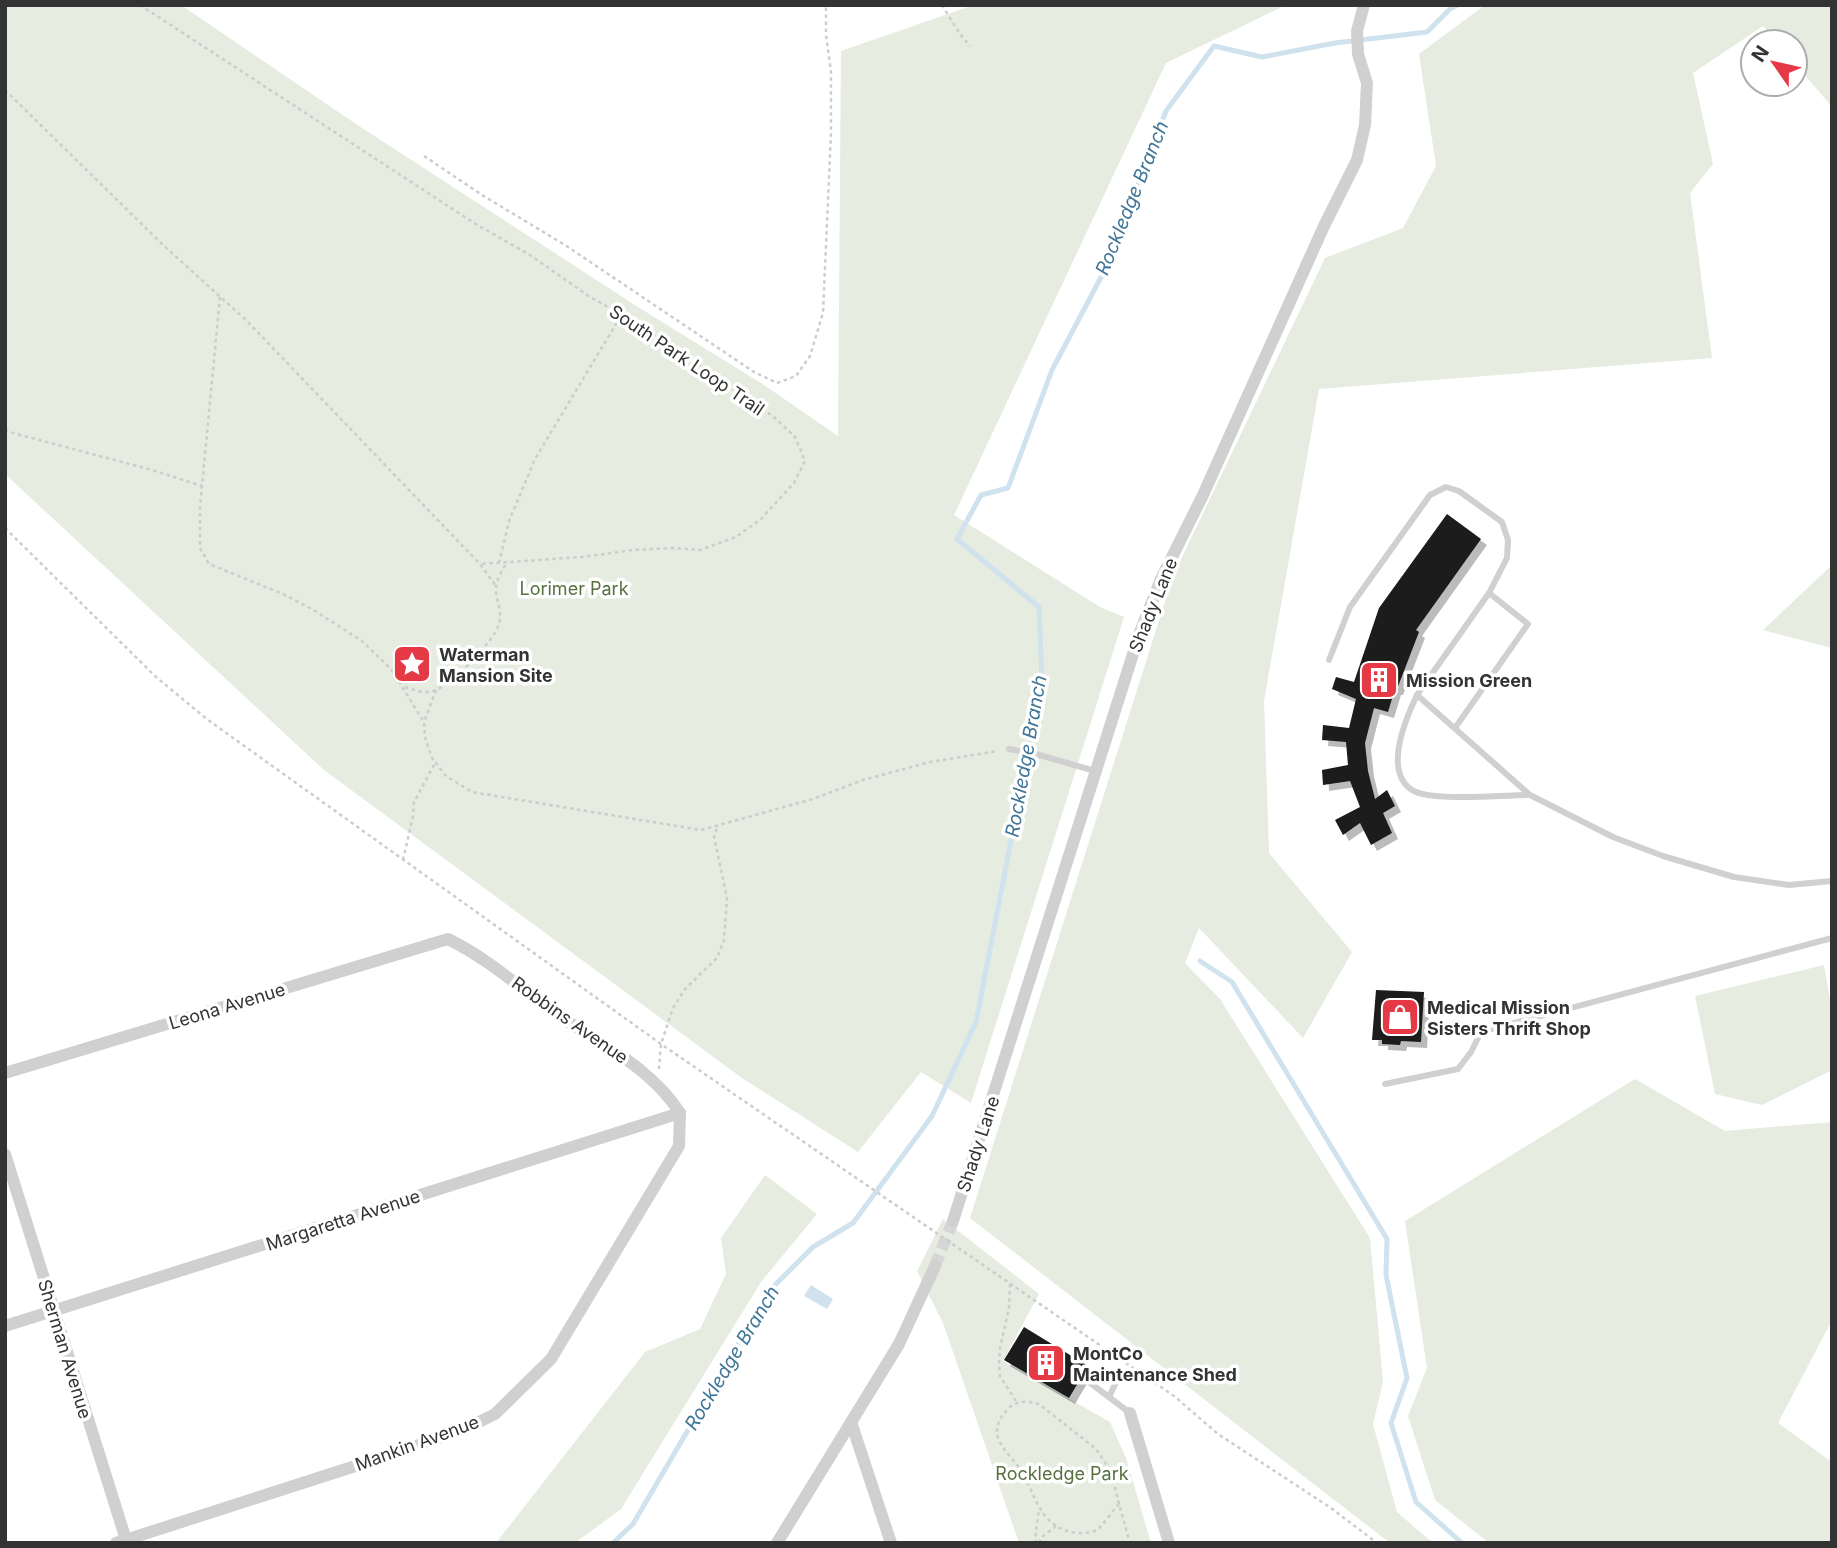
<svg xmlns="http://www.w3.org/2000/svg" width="1837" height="1548" font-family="Inter,sans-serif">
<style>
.green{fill:#e6ecdf}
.water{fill:#cfe2ee}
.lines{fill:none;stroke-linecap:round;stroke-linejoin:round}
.stream{stroke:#cfe2ee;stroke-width:5}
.building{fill:#1a1a1a;filter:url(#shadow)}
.minor-tunnel{stroke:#d6d6d6;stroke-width:12;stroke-dasharray:12 6;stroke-linecap:butt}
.path{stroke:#cdcdcd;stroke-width:2.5;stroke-dasharray:3.5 3.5;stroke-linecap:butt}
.service{stroke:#d0d0d0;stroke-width:6}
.minor{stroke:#d0d0d0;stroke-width:12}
.labels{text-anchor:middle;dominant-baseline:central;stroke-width:7;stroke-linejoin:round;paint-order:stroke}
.street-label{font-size:18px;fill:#333;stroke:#fff}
.park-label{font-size:18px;fill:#56703f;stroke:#fff}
.poi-label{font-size:18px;font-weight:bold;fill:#333;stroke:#fff;text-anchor:start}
.water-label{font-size:19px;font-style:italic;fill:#3f7597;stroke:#fff}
</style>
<defs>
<filter id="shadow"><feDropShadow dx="6" dy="6" stdDeviation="0" flood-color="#0004"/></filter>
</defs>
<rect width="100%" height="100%" fill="#fff"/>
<g class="green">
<path d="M5,5H181L356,124L638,307L764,385L838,436L841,51L974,5H1286L1166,63L954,515L1100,607L1124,617L971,1103L921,1072L858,1152L742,1078L324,770L5,474Z"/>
<path d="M1485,5H1832V107L1795,63V42H1777L1763,26L1693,73L1713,164L1690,193L1712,358L1319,389L1264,701L1269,853L1352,952L1303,1038L1199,928L1185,963L1220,999L1370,1238L1383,1382L1373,1424L1397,1512L1433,1543H1390L970,1218L1173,576L1325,258L1403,228L1436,166L1419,54Z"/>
<path d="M1832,565V648L1763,630Z"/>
<path d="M1824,965L1832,1011V1070L1762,1105L1715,1094L1695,996Z"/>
<path d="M1635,1079L1725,1131L1832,1122V1320L1778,1423L1832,1462V1543H1489L1435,1500L1408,1416L1427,1368L1405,1221Z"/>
<path d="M765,1175L817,1214L761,1282L621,1509L575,1543H496L645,1352L700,1329L726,1274L721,1238Z"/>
<path d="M943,1219L1039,1294L1003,1361L1110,1422L1126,1458L1151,1543H1019L943,1323L917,1271Z"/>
</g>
<path class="water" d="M811,1285L833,1299L827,1309L804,1296Z"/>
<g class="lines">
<g class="stream">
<path d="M1200,961L1232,982L1387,1239L1386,1275L1407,1378L1391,1423L1416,1502L1462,1543"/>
<path d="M613,1543L633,1524L770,1290L813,1247L853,1223L932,1116L976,1022L1042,680L1039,607L957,539L981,495L1008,488L1052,370L1108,264L1166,111L1214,46L1262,57L1335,43L1427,32L1450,9L1458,5"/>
</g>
</g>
<g class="building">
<path d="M1447,514L1481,539L1416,630L1419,632L1397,689H1395L1388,712L1374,708L1365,743L1368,771L1375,799L1387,790L1395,806L1383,813L1392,833L1371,845L1360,823L1343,835L1335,820L1360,807L1350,781L1323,785L1322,770L1348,765L1346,742L1322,740L1323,725L1349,728L1356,699L1332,689L1336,677L1354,682L1379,608Z"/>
<path d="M1376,990L1424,992L1421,1042L1401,1041L1400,1045L1382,1044V1040H1372Z"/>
<path d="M1024,1327L1088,1366L1069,1398L1004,1360Z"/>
</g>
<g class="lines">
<path class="minor-tunnel" d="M935,1266L953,1221"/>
<g class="path">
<path d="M140,5L474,223L530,255L590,297L638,323L774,417L795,437L805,461L794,483L761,519L736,537L700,550L674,548L633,550L582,557L480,564"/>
<path d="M942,5L960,34L970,46"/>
<path d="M5,90L162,244L246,320L480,564L496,586"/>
<path d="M424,156L482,195L565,245L754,372L777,383L796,376L810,356L823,313L831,133V72L826,35V5"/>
<path d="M220,297L200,507V548L209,564L283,594L312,609L362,641L391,669L424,722"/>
<path d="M5,429L13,433L152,470L202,486"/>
<path d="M5,528L156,677L208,720L661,1044L1174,1396L1218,1434L1331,1508L1377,1543"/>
<path d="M499,563L509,521L535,459L622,314"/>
<path d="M405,687C415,690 426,695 436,690C454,681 493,643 499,624C503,611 495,599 496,587C497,578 503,569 507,562"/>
<path d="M436,690L424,722L425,737L432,758L446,776L472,792L701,830L813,799L863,780L930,762L998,751"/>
<path d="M403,860L413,816L414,802L435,763"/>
<path d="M659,1069L661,1044L673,1008L685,989L717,958L724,940L727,898L714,837L718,825"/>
<path d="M1010,1284L1009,1308L1000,1348L999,1364L1000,1376L1016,1401"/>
<path d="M1119,1504L1111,1471L1096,1449L1039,1404C1028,1401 1017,1400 1009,1408C979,1438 1013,1453 1025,1477C1038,1504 1044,1529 1077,1533C1083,1533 1093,1533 1098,1529C1103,1525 1113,1510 1119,1504L1130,1543"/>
<path d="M1037,1543L1035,1539L1039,1510"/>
<path d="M1039,1543L1042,1537L1056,1526"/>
</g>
<g class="service">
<path d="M1329,660L1350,607L1430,495L1446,487L1459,491L1502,522L1508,540L1507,558L1489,593"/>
<path d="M1417,695L1489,593L1528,624L1455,728"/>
<path d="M1009,749L1036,754L1095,771"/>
<path d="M1530,795C1506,795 1430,802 1412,790C1383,771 1406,718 1417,695L1530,795L1613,837L1663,856L1734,877L1789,885L1832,881"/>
<path d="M1385,1084L1458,1069L1471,1052L1481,1032L1832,938"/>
<path d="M1089,1382L1130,1413"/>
<path d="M1109,1397L1118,1378"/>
</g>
<g class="minor">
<path d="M5,1073L448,939C487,958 519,987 555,1013C599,1044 650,1066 680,1113"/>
<path d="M5,1154L127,1543"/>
<path d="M953,1221L1140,632L1161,579L1203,495L1324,226L1357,160L1365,125L1367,83L1358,54L1357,31L1364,5"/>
<path d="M5,1326L680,1113"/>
<path d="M1130,1413L1169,1543"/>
<path d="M851,1422L891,1543"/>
<path d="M116,1543L402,1451L469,1427L495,1414L551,1359L679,1146L680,1113"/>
<path d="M777,1543L899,1344L935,1266"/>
</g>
</g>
<defs>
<g id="sight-square" transform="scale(2.0125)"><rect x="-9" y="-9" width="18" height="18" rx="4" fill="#e63946" stroke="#fff"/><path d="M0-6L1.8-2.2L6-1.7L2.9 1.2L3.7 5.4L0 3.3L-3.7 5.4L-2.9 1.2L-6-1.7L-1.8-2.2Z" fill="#fff"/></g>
<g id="building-square" transform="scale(2.0125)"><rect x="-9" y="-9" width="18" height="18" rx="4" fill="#e63946" stroke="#fff"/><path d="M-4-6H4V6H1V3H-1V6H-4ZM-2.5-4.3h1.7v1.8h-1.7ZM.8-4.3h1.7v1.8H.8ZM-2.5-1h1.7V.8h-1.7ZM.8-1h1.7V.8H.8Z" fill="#fff"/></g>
<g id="shop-square" transform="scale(2.0125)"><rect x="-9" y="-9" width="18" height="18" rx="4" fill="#e63946" stroke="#fff"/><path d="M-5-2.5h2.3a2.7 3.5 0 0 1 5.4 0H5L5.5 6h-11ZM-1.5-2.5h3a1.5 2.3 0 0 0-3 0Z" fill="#fff"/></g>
</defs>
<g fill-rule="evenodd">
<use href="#sight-square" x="412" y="664"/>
<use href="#building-square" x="1379" y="680"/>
<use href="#shop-square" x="1400" y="1017"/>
<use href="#building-square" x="1046" y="1363"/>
</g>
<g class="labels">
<g class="street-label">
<text transform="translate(687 360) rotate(34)">South Park Loop Trail</text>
<text transform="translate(1153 605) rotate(-68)">Shady Lane</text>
<text transform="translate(227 1006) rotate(-17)">Leona Avenue</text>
<text transform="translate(570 1020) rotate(35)">Robbins Avenue</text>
<text transform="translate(978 1144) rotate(-72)">Shady Lane</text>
<text transform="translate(343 1220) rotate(-18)">Margaretta Avenue</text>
<text transform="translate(65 1349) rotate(73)">Sherman Avenue</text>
<text transform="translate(417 1443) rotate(-20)">Mankin Avenue</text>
</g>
<g class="park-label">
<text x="574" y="588">Lorimer Park</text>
<text x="1062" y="1473">Rockledge Park</text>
</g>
<g class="poi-label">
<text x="439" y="654">Waterman<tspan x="439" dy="21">Mansion Site</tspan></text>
<text x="1406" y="680">Mission Green</text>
<text x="1427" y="1007">Medical Mission<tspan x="1427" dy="21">Sisters Thrift Shop</tspan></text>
<text x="1073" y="1353">MontCo<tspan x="1073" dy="21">Maintenance Shed</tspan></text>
</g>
<g class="water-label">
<text transform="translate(1132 198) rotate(-68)">Rockledge Branch</text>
<text transform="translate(1026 756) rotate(-80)">Rockledge Branch</text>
<text transform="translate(732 1358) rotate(-59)">Rockledge Branch</text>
</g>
</g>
<rect width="1837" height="1548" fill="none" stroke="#333333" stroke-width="14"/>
<g transform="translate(1774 63) rotate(304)"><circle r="33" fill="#ffffff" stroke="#adadad" stroke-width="2"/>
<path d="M0-5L12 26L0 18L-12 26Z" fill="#e63946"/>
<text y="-10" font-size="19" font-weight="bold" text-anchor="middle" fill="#333333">N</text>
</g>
</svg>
